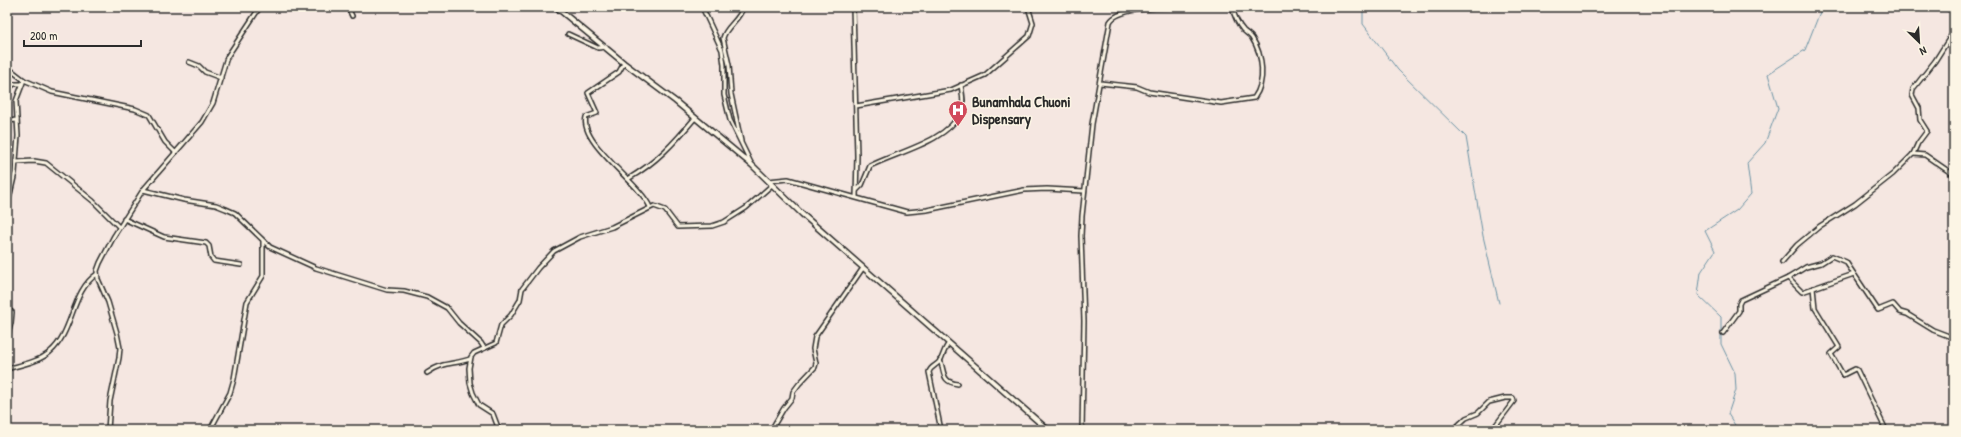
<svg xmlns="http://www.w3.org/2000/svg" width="1961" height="437" font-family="'Patrick Hand',sans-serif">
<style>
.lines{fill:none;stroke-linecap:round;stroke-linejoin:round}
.stream{stroke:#6b93a5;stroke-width:1}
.minor-casing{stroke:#2b2b2b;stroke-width:6}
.tertiary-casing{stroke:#2b2b2b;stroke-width:7}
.minor{stroke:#fcf5e5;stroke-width:3}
.tertiary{stroke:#fcf5e5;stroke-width:4}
.labels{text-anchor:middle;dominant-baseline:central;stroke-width:3;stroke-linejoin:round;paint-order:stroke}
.poi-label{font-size:15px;font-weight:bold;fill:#2b2b2b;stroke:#fcf5e5;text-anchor:start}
</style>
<rect width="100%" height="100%" fill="#f5e7e1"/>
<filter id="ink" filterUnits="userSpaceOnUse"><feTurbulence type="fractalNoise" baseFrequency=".025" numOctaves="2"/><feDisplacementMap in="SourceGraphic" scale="8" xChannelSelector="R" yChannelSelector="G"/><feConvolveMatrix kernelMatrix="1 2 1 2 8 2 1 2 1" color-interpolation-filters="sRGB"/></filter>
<g filter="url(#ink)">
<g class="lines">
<g class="stream">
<path d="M1363,7V24L1398,70L1466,137L1483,236L1499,303"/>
<path d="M1738,430L1728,414L1736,390L1735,373L1721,344V317L1698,295L1701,272L1715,251L1705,231L1737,210L1751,194L1747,163L1765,143L1778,108L1768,74L1805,50L1822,7"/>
</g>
<g class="minor-casing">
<g id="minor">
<path d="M348,7L352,16"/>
<path d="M702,7L722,50L724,65V95L730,120L752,165"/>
<path d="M853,7L857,156L856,197"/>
<path d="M1945,7L1954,12"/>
<path d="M568,34L598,48L606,47"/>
<path d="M189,62L199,66L205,72L221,78"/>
<path d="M624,63L619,72L588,93L597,113L586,117C579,143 640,183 650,207"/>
<path d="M7,67L24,80L52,92L135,109L149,115L165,142L175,152"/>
<path d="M1100,83L1137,87L1149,92L1221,103L1254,98C1266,82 1263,55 1252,38C1250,35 1246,33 1243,30C1237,23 1234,15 1232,7"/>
<path d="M7,90L14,84H22"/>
<path d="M856,106L951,90L985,75L1029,36L1033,23L1028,7"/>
<path d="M7,121L17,120"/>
<path d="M741,141L731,94L729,65L723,38C726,26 740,20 743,7"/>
<path d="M1913,154L1925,155L1954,175"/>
<path d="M16,162L34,161L46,163L93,201L119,227"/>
<path d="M628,179C657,162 674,143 695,118"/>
<path d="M768,181L788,179L907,212L927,210L1024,190L1047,189L1084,191"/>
<path d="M143,190L184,200L216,205L226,209L235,213L270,247L316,268L387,290L404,291L427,297L447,308L459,323L481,343L484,348"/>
<path d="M857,190L862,185L870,166C897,152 947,142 961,112C965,105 962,93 961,85"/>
<path d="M7,207L15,173L18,136L16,101L24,80"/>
<path d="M124,219L164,237L206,243L209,246L211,257L214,261L241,265"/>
<path d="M1782,262L1797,245L1820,226L1855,204L1893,174L1913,154L1918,143L1927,131L1920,120L1919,108L1912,95L1913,89L1935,61L1954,31"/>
<path d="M1788,278L1802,292L1854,274"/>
<path d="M1813,288L1815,308L1839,347L1831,354L1843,375L1855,369L1857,370L1886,430"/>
<path d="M7,309L12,312L11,323L7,338"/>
<path d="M1723,333L1739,311V304L1741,300L1788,278L1806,267L1821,263L1832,256L1846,262L1878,310L1893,304L1900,312L1907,314L1933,330L1954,338"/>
<path d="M940,360C945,372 941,382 958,384"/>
<path d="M7,369C20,365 39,362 50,352C74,332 71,291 97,274"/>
<path d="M427,373C444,361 453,365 470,359"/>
<path d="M108,430L110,401L119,358L120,348L117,333L108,302L98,279L97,271L100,263L114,236L143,190L202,122L213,103L227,57L260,7"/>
<path d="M210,430L230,393L234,379L247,302L263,276V241"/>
<path d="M499,430L493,414L479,405L473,393L470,383L469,368L471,357L474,353L496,343L501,325L511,315L520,300L522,289L538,268L554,251L580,237L612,227L654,206L665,210L678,227L712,226L724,222L746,208L772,185"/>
<path d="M771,430L784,408L792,398L793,392L799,384L815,367L816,363L813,349L815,337L863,268"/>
<path d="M941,430L929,372C931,366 936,366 940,361C943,356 944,349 949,343"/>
<path d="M1082,430L1084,321L1081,236L1082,216L1092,124L1110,22C1118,7 1164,8 1181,7"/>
<path d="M1453,430L1466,418L1478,413L1489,402L1505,398H1513L1514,401L1492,430"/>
</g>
</g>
<g class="tertiary-casing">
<path id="tertiary" d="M556,7L624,63L675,101L752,165L802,214L1048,430"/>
</g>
<use href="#minor" class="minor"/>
<use href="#tertiary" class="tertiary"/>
</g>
</g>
<defs>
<g id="hospital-pin" transform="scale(1)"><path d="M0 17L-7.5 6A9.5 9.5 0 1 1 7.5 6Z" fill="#d1495b" stroke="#fcf5e5"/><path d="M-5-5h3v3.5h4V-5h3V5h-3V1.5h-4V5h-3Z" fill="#fff"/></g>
</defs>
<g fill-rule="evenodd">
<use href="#hospital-pin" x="958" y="110"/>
</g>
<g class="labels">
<g class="poi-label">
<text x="972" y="101">Bunamhala Chuoni<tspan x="972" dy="17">Dispensary</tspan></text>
</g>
</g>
<rect width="1961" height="437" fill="none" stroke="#fcf5e5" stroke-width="24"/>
<rect x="12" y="12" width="1937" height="413" fill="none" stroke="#2b2b2b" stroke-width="1.5" filter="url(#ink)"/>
<g transform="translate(1919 42) rotate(155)" stroke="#fcf5e5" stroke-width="3" paint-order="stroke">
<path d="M0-3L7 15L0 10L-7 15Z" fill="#2b2b2b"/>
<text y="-6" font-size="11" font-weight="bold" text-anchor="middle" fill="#2b2b2b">N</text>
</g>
<path d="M24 40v6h117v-6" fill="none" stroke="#2b2b2b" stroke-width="2"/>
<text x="30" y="40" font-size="12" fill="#2b2b2b" stroke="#fcf5e5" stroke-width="3" paint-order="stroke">200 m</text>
</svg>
